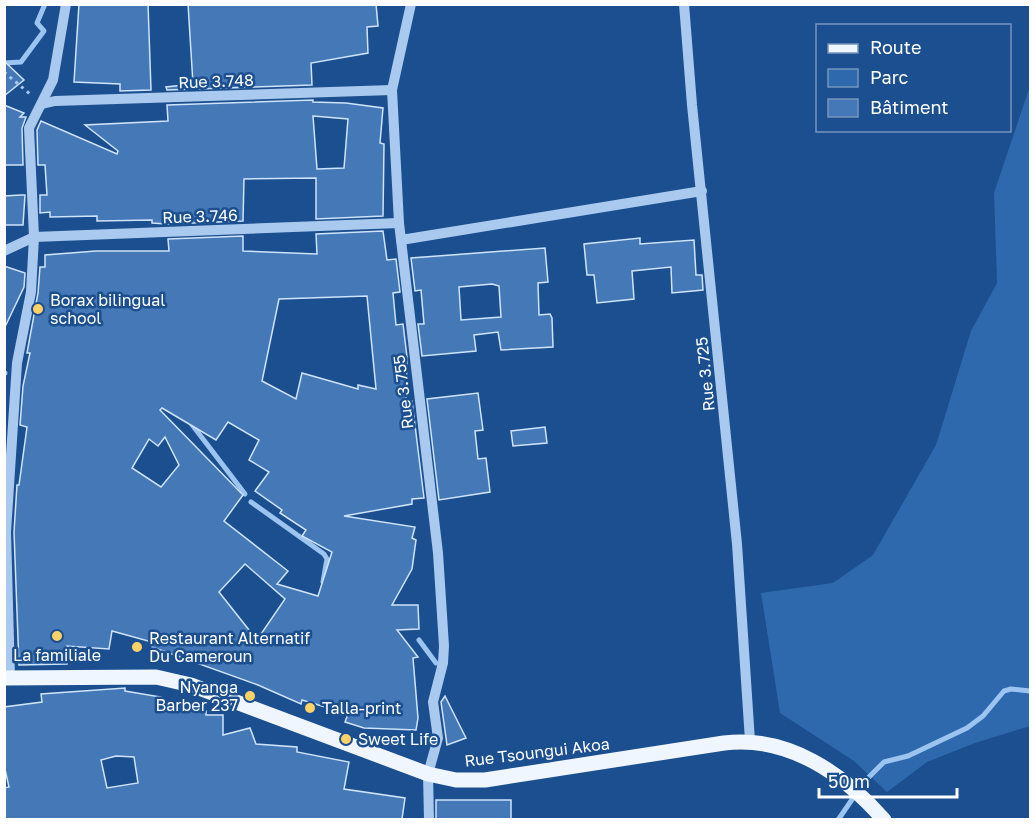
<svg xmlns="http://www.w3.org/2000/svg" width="1035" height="824" font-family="'Golos Text',sans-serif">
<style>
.green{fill:#2e69ad}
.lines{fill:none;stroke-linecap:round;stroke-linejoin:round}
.stream{stroke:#9cc4f0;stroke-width:5}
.building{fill:#4478b7;stroke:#cfe3fa;stroke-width:1.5;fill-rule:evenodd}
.path{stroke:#a9c9ee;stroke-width:3;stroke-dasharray:3 4.5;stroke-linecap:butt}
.minor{stroke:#a9c9ee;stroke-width:10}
.major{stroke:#f0f6ff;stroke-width:15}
.poi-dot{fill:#ffd166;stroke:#1b4f8f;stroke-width:2}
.labels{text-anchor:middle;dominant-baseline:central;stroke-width:5;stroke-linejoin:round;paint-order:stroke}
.street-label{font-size:16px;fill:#fff;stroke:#1b4f8f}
.poi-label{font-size:16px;fill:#fff;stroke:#1b4f8f;text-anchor:start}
</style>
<rect width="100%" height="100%" fill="#1b4f8f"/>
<path class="green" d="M1030,86V726L975,743L927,762L887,792L854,761L780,713L761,593L833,583L873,555L936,445L971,331L997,283L994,193Z"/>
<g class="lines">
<g class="stream">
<path d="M4,63L21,62L44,31L37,23L45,4"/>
<path d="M4,373H5"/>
<path d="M190,422L245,494"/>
<path d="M251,502L324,554L327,559L323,582"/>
<path d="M419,640L436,663"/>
<path d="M838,820L864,782L884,762L908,756L967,728L983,716L1004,691L1011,689L1030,691"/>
</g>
</g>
<g class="building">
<path d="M79,4H148L151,90L120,91V84L74,82Z"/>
<path d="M188,4H376L378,26L367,27L368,53L311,63L312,85L167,90L166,87L193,84Z"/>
<path d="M4,61L24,80L4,96Z"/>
<path d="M313,100V102L346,103L383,108L380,143L384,144L383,216L316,219V178L244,179L243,221L167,224L152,223V220L97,221V216L50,217V212L40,213V195H47L45,165H38L37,130L41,121L117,154L118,151L85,125L168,121L167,105ZM313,116L348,119L344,168L317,169Z"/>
<path d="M4,105L24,113L20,117H26L22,128L23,165H4Z"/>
<path d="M21,195H25L23,225H4V196Z"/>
<path d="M383,231L387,260L396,259L400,292L393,293L396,325L403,324L407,357L406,402L412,401L424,498L412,499V504L344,516L415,527L412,538L416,540L412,569L392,605H418L419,629L397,630L418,657L413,658L418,718L416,730L364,728L345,722L348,714L302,700L301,704L258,685L152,647V642L112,631L109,649L67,646V664L19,665L14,532L17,485H19L27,427L20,425L23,386L30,353H27L38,293L40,267H45V255L96,251H169L168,239L243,236V251L317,254L316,234ZM367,296L376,389L358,385V389L302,373L296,399L262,381L279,299ZM162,408L216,440L228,422L259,440L249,460L269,472L255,491L282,510L280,513L306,530L302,536L332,552L318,596L277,584L288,571L224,521L243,495L160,410ZM165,437L179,465L161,487L132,468L149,439L158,446ZM245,564L285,599L257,640L219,592Z"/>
<path d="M640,238V244L694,240L696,275H702L703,290L672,293L671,267L632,271L634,299L597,303L594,275H587L584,244Z"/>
<path d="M545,248L548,282L538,283L539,315L550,314L552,318L553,347L501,350L498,332L474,335L476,351L422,356L418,324H424L421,290L415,291L411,258ZM492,284L499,286L501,317L461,320L459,287Z"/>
<path d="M4,266L25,273L24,287L4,329Z"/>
<path d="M478,393L483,430L475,431L478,459L486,458L490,492L439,500L427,399Z"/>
<path d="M545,427L547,443L513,446L511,431Z"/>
<path d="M125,688V691L161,697L160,702L206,711V715H223V735L250,728L256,744L297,747V752L349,762L344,789L405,798L402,819H4V788L9,787L4,765V707L42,702L41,694ZM116,756L134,757L138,783L107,788L101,760Z"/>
<path d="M445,696L466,738L447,745L441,702Z"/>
<rect x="436" y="800" width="75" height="19"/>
</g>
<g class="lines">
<path class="path" d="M4,72L30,94"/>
<g class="minor">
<path d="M411,4L392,90L399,223L438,553L444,646L443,663L433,702L438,738L428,774L429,820"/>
<path d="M684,4L692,105L737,544L750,741"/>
<path d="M42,104L55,101L392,90"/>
<path d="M401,240L702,191"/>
<path d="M4,251L34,237L399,223"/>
<path d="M10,677L6,532L17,363L31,292L34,237L29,128L53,80L66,4"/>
</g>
<path class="major" d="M4,678L156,677L191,685L428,774L456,780H485L724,743C788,735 844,774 884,820"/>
</g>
<g class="poi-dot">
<circle cx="38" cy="309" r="6"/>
<circle cx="57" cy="636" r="6"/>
<circle cx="137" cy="647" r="6"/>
<circle cx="250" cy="696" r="6"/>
<circle cx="310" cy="708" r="6"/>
<circle cx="346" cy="739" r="6"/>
</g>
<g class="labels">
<g class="street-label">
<text transform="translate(216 81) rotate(-2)">Rue 3.748</text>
<text transform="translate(200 216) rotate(-2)">Rue 3.746</text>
<text transform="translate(705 374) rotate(-96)">Rue 3.725</text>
<text transform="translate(403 392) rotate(-97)">Rue 3.755</text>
<text transform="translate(537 752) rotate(-7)">Rue Tsoungui Akoa</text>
</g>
<g class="poi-label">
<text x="50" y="300">Borax bilingual<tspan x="50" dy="18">school</tspan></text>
<text x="149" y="638">Restaurant Alternatif<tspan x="149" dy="18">Du Cameroun</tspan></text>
<text x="57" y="655" text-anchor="middle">La familiale</text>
<text x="238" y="687" text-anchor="end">Nyanga<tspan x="238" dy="18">Barber 237</tspan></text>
<text x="322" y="708">Talla-print</text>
<text x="358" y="739">Sweet Life</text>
</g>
</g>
<rect width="1035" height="824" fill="none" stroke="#ffffff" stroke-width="12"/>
<rect x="816" y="24" width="195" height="108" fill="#1b4f8f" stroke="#7695bc" stroke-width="1.5"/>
<rect x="828" y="44" width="30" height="9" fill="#f0f6ff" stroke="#7695bc" stroke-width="1.5"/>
<text x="870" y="54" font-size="18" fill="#ffffff">Route</text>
<rect x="828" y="69" width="30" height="18" fill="#2e69ad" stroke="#7695bc" stroke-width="1.5"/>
<text x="870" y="84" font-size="18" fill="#ffffff">Parc</text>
<rect x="828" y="99" width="30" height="18" fill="#4478b7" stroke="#7695bc" stroke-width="1.5"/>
<text x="870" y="114" font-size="18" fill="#ffffff">Bâtiment</text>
<path d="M819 788v9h138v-9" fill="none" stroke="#ffffff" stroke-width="3"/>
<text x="828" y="788" font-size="18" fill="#ffffff" stroke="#1b4f8f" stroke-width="4.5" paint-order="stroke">50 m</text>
</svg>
